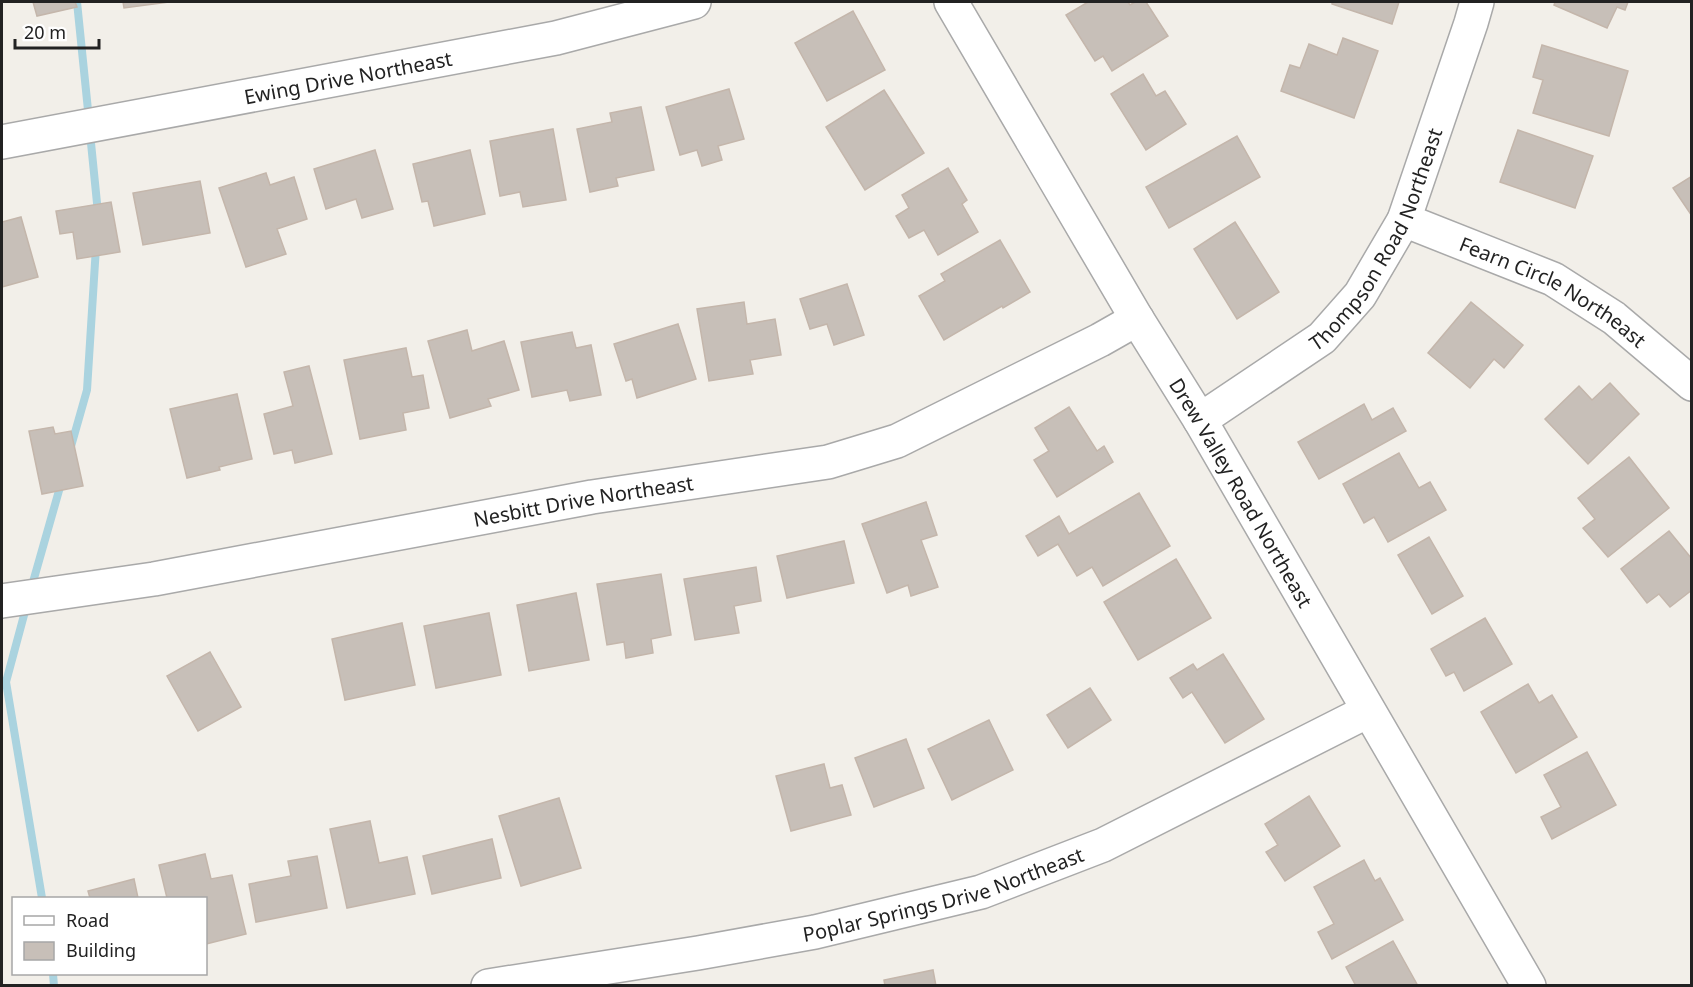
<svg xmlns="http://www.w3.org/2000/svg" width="1693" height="987" font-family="'Noto Sans',sans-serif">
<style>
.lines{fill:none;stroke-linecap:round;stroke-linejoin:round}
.stream{stroke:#aad3df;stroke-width:8}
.building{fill:#c7bfb8;stroke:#c4b6ab;stroke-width:1.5}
.minor-casing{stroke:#a9a9a9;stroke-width:36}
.minor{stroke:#fff;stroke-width:33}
.labels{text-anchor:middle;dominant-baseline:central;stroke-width:4.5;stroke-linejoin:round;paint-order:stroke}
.street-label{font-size:20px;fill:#222;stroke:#fff}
</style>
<rect width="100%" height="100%" fill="#f2efe9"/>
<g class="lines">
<g class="stream">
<path d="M77,2L89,120"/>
<path d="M90,133L98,213"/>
<path d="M70,450L87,390L96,247"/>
<path d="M31,589L62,480"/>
<path d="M27,604L6,682L42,898"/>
<path d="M53,974L54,986"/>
</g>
</g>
<g class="building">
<path d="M33,2H75L77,7L37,16Z"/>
<path d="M123,2H169L124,8Z"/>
<path d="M1088,2H1128L1130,5L1135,2H1146L1168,36L1112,71L1103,56L1095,61L1066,15Z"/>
<path d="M1332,2H1399L1392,24L1332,4Z"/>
<path d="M1555,2H1628L1625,10L1617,7L1607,28L1554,5Z"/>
<path d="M853,11L885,70L827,101L795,43Z"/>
<path d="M1343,38L1378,51L1354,118L1281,91L1290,65L1300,68L1309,44L1337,55Z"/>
<path d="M1542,45L1628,71L1609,136L1533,113L1543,80L1533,77Z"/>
<path d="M1143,74L1156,96L1165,91L1186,124L1146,150L1111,94Z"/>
<path d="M729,89L744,139L718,146L722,160L702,166L697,150L680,155L666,107Z"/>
<path d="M884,90L924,153L865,190L826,127Z"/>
<path d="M641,107L654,170L616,178L618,186L590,192L577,129L612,122L610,113Z"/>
<path d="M553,129L566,200L523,207L520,192L500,196L490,141Z"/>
<path d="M1518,130L1593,156L1575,208L1500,182Z"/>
<path d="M1237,136L1260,177L1169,228L1146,187Z"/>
<path d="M375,150L393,209L362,218L356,199L326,209L314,169Z"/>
<path d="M470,150L485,214L434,226L428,201L422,202L413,164Z"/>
<path d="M948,168L967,200L962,204L978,232L938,255L924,230L909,238L896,216L909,208L902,195Z"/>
<path d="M266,173L270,185L294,177L307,219L277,229L286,254L246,267L219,188Z"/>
<path d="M1692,176V216L1673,188Z"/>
<path d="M200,181L210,233L143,245L133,193Z"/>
<path d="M111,202L120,252L77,259L73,232L60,234L56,211Z"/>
<path d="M21,217L38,277L2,287V222Z"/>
<path d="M1235,222L1279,292L1237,319L1194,249Z"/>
<path d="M1000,240L1030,292L1003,308L1002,306L944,340L919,296L945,281L941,274Z"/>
<path d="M847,284L864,335L834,345L827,324L810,329L800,299Z"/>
<path d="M744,302L747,324L775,319L781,355L750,360L753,374L709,381L697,309Z"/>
<path d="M1471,302L1523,345L1504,368L1494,359L1470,388L1428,353Z"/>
<path d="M678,324L696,379L637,398L632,379L626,381L614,344Z"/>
<path d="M467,330L472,351L504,341L519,390L488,399L491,406L450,418L428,341Z"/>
<path d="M572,332L576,348L591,345L601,395L570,401L567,390L532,397L521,342Z"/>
<path d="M406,348L412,377L423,375L429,408L403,413L406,430L360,439L344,360Z"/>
<path d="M309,366L332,454L295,463L292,450L274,454L264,414L293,406L284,372Z"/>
<path d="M1610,383L1639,414L1588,464L1545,419L1579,386L1592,400Z"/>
<path d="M237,394L252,459L219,467L220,470L187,478L170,409Z"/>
<path d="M1364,404L1372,420L1393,408L1406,431L1319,479L1298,442Z"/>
<path d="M1069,407L1097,451L1104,446L1113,462L1057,497L1034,460L1049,451L1035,428Z"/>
<path d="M53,427L55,434L71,431L83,486L42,494L29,431Z"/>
<path d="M1399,453L1419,488L1430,482L1446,510L1388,542L1374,517L1364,523L1343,484Z"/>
<path d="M1629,457L1669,508L1608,557L1583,528L1595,519L1578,498Z"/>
<path d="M1139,493L1170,546L1103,586L1092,567L1077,576L1058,544L1038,556L1026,536L1059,516L1069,534Z"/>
<path d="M926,502L937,535L921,540L938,587L911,596L908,585L887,593L862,524Z"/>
<path d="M1669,531L1692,559V590L1670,607L1659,594L1647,603L1621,569Z"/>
<path d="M1429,537L1463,596L1432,614L1398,555Z"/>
<path d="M844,541L854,583L787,598L777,556Z"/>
<path d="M1176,559L1211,618L1138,660L1104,602Z"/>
<path d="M756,567L761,601L734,606L739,633L695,640L684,579Z"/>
<path d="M661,574L671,635L651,639L653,653L626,658L624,642L607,645L597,584Z"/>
<path d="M576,593L589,660L529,671L517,605Z"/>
<path d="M489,613L501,675L436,688L424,626Z"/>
<path d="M1485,618L1512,664L1464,691L1454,672L1446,676L1431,649Z"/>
<path d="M402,623L415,685L345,700L332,639Z"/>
<path d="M210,652L241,707L198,731L167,676Z"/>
<path d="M1223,654L1264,719L1225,743L1192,692L1183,698L1170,678L1193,664L1197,670Z"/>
<path d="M1528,684L1539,703L1552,695L1577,737L1516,773L1481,712Z"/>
<path d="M1090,688L1111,720L1068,748L1047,715Z"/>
<path d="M989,720L1013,770L952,800L928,749Z"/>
<path d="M906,739L924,788L874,807L855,758Z"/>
<path d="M1587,752L1616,805L1552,839L1541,817L1561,807L1544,775Z"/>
<path d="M824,764L830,788L842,785L851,815L791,831L776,776Z"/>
<path d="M1309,796L1340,846L1285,881L1266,852L1278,845L1265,824Z"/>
<path d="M559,798L581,868L521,886L499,816Z"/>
<path d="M370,821L379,863L407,857L415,894L347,908L330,829Z"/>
<path d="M492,839L501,878L432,894L423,856Z"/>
<path d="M205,854L211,879L232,875L246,934L206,944V898H167L159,865Z"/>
<path d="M317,856L327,908L256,922L249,884L291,876L288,861Z"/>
<path d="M1364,860L1375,881L1380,878L1403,920L1332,959L1318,932L1334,924L1314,887Z"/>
<path d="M134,879L138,898H90L88,891Z"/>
<path d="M1393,941L1418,986H1356L1346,967Z"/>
<path d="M933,970L936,986H885L884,980Z"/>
</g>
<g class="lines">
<g class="minor-casing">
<g id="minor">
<path id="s1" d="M951,2L1137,319L1200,420L1529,986"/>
<path id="s2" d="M2,142L556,38L694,2"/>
<path id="s3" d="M1404,220L1553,279L1614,318L1692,384"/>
<path id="s4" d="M1200,420L1322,338L1360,295L1404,220L1471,23L1477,2"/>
<path id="s5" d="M2,601L154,579L592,497L828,462L897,441L1100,340L1137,319"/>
<path id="s6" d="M488,986L698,953L815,932L981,892L1103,845L1368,711"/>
</g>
</g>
<use href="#minor" class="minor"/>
</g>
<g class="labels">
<g class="street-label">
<text stroke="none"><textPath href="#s2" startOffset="352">Ewing Drive Northeast</textPath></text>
<text stroke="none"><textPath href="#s4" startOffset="261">Thompson Road Northeast</textPath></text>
<text stroke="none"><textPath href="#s3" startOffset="166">Fearn Circle Northeast</textPath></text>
<text stroke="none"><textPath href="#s1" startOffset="570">Drew Valley Road Northeast</textPath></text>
<text stroke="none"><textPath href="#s5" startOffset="590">Nesbitt Drive Northeast</textPath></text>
<text stroke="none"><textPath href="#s6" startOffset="465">Poplar Springs Drive Northeast</textPath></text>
</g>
</g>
<rect width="1693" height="987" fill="none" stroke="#222222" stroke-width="6"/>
<rect x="12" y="897" width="195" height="78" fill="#ffffff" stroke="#a7a7a7" stroke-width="1.5"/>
<rect x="24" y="916" width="30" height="9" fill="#ffffff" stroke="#a7a7a7" stroke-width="1.5"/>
<text x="66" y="927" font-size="18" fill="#222222">Road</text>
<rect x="24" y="942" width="30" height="18" fill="#c7bfb8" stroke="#a7a7a7" stroke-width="1.5"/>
<text x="66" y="957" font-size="18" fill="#222222">Building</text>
<path d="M15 39v9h84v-9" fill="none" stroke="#222222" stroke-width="3"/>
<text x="24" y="39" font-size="18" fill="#222222" stroke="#ffffff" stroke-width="4.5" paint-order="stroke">20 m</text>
</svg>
